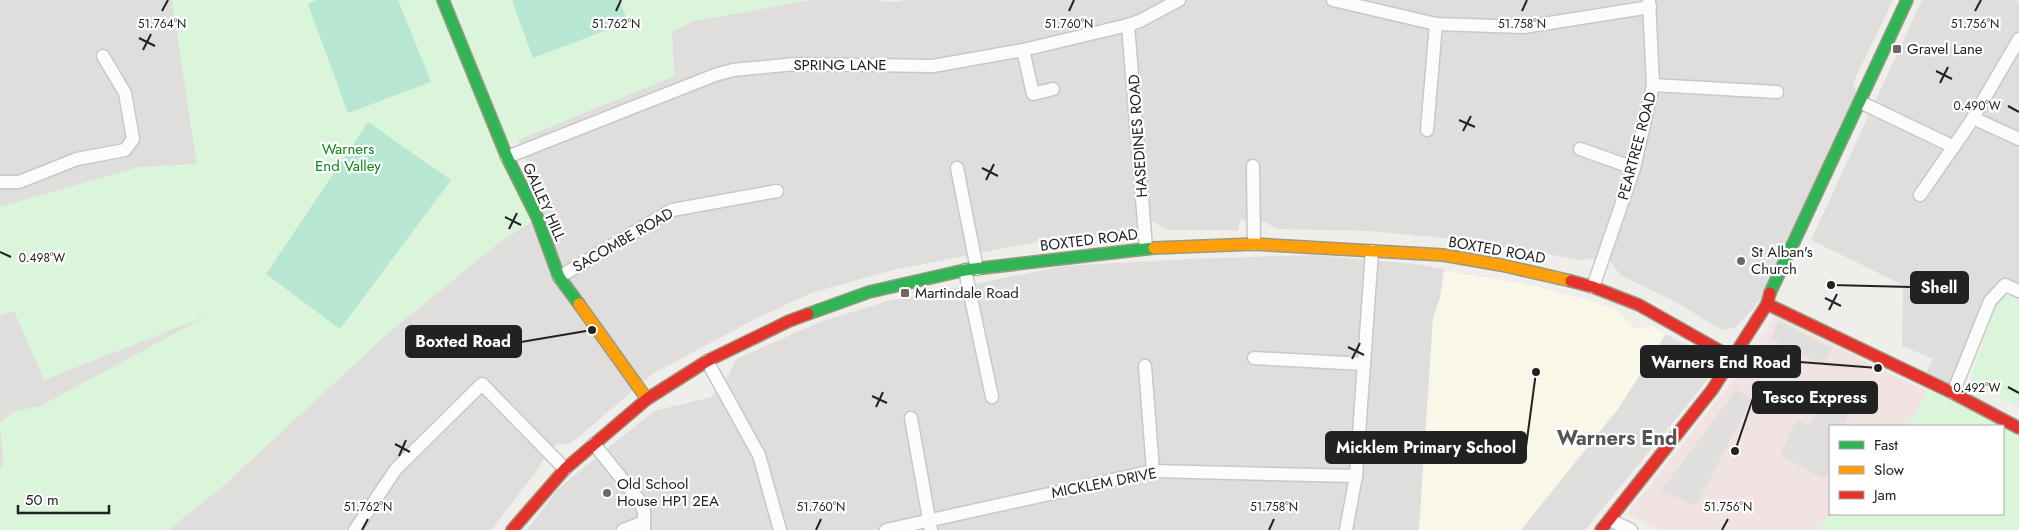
<svg xmlns="http://www.w3.org/2000/svg" width="2019" height="530" font-family="Jost,sans-serif">
<style>
.residential{fill:#dfdedc}
.commercial{fill:#f1e3e1}
.education{fill:#f8f7e8}
.park{fill:#daf5da}
.pitch{fill:#b7e6d2}
.parking{fill:#e0dfde}
.lines{fill:none;stroke-linecap:round;stroke-linejoin:round}
.street-casing{stroke:#c9c8c7;stroke-width:15}
.fast-casing{stroke:#999a82;stroke-width:14}
.slow-casing{stroke:#999a82;stroke-width:14}
.jam-casing{stroke:#999a82;stroke-width:14}
.street{stroke:#fdfcfc;stroke-width:12}
.fast{stroke:#30b455;stroke-width:11}
.slow{stroke:#ff9f0a;stroke-width:11}
.jam{stroke:#e5322d;stroke-width:11}
.ticks{fill:none;stroke:#222;stroke-width:2}
.poi-dot{fill:#6a6968;stroke:#fff;stroke-width:2}
.labels{text-anchor:middle;dominant-baseline:central;stroke-width:4.5;stroke-linejoin:round;paint-order:stroke}
.poi-label{font-size:15px;fill:#222;stroke:#fff;text-anchor:start}
.street-label{font-size:15px;fill:#222;stroke:#fff}
.park-label{font-size:15px;fill:#0c8416;stroke:#fff}
.district-label{font-size:20px;font-weight:bold;fill:#555;stroke:#fff}
.ticks-label{font-size:12px;text-anchor:middle;fill:#222;stroke:#fff;stroke-width:4.5;stroke-linejoin:round;paint-order:stroke}
.leader{fill:none;stroke:#222;stroke-width:2}
.callout-dot{fill:#222;stroke:#fff;stroke-width:2}
.callout{fill:#222;stroke:#222;stroke-width:2}
.callout-label{font-size:16px;text-anchor:middle;font-weight:bold;fill:#fff}
</style>
<rect width="100%" height="100%" fill="#f0eeeb"/>
<g class="residential">
<path d="M0,0H172L197,164L213,313L41,406L13,412L0,423L4,465L0,470Z"/>
<path d="M810,0H872L896,2L905,0H1893L1853,83L1860,102L1772,287L1736,327L1721,330L1678,303L1620,275L1611,262L1596,258L1579,260L1532,251L1456,239L1367,231L1277,229L1265,222L1240,219L1238,230H1166L1154,222L1128,232L1046,240L893,270L811,293L753,320L654,373L570,444H557L545,455L539,468L491,530H168L224,485L387,334L501,241L531,222L543,203L518,140L674,76L672,32L694,21Z"/>
<path d="M1922,0H2016L2019,2V291L2005,286L1990,301L1953,393L1923,380L1933,359L1902,346L1903,285L1811,240Z"/>
<path d="M1315,255L1416,264L1444,269L1440,298L1433,319L1419,530H527L559,488L654,411L712,397L729,374L736,359L820,322L888,301L1065,266L1189,259Z"/>
<path d="M1663,333L1721,363L1585,530H1513Z"/>
</g>
<path class="commercial" d="M1775,316L1926,391L1913,417L1905,426H1830V514L1818,530H1659L1628,513L1741,371Z"/>
<path class="education" d="M1444,271L1526,284L1591,301L1619,311L1633,329L1652,326L1666,334L1618,409L1521,530H1419L1433,319L1440,298Z"/>
<g class="park">
<path d="M172,0H810L694,21L672,32L674,76L499,148L531,222L501,241L387,334L224,485L168,530H0V470L4,465L0,423L13,412L41,406L207,316L44,380L14,311L0,316V207L139,167L197,164Z"/>
<path d="M2004,294L2019,300V407L1969,384L1995,305Z"/>
<path d="M1926,391L1953,393L2019,428V530H1818L1830,514H2003V426H1905L1913,417Z"/>
</g>
<g class="pitch">
<path d="M316,0H398L431,82L348,113L308,4Z"/>
<path d="M512,0H619L628,22L533,58Z"/>
<path d="M368,122L451,180L340,329L266,274Z"/>
</g>
<g class="parking">
<path d="M1779,321L1832,348L1823,365L1770,339Z"/>
<path d="M1736,390L1752,398L1696,506L1661,491Z"/>
<path d="M1822,400L1849,414L1844,424L1848,426H1830V470L1823,479L1780,455L1797,419L1809,426Z"/>
</g>
<g class="lines">
<g class="street-casing">
<g id="street">
<path d="M1333,0L1436,24L1524,27L1650,7"/>
<path d="M1128,25L1146,248"/>
<path d="M1023,50L1033,94L1053,89"/>
<path d="M1653,85L1777,92"/>
<path d="M1860,102L1954,147"/>
<path d="M1973,118L2019,139"/>
<path d="M1427,130L1436,24"/>
<path d="M1580,149L1634,168"/>
<path d="M507,157L715,75L733,70L795,64L933,66L1023,50L1128,25L1140,21L1179,0"/>
<path d="M1253,166L1254,244"/>
<path d="M957,168L977,269"/>
<path d="M0,182H19L77,159L125,150L133,139L125,93L103,56"/>
<path d="M1920,195L1970,123L2019,39"/>
<path d="M965,270L992,397"/>
<path d="M559,277L672,210L777,191"/>
<path d="M1593,287L1634,168L1653,85L1649,0"/>
<path d="M1254,358L1364,364"/>
<path d="M707,361L759,455L780,530"/>
<path d="M1145,366L1153,471"/>
<path d="M1953,393L1990,301L2005,285L2019,291"/>
<path d="M911,418L931,530"/>
<path d="M594,444L639,500L644,511V530"/>
<path d="M1610,520L1631,530"/>
<path d="M355,530L396,469L482,384L565,469"/>
<path d="M623,530L644,522"/>
<path d="M886,530L1153,471L1356,476"/>
<path d="M1346,530L1356,476L1372,251"/>
</g>
</g>
<g class="fast-casing">
<g id="fast">
<path d="M443,0L507,157L537,217L559,277L579,304"/>
<path d="M1770,293L1907,0"/>
<path d="M808,314L869,292L965,270L1154,248"/>
</g>
</g>
<g class="slow-casing">
<g id="slow">
<path d="M1154,248L1254,244L1443,255L1501,265L1571,281"/>
<path d="M579,304L647,399"/>
</g>
</g>
<g class="jam-casing">
<g id="jam">
<path d="M1571,281L1593,287L1639,305L1731,357"/>
<path d="M1767,304L1953,393L2019,428"/>
<path d="M512,530L565,469L647,399L707,361L789,321L808,314"/>
<path d="M1601,530L1712,390L1767,304L1770,293"/>
</g>
</g>
<use href="#street" class="street"/>
<use href="#fast" class="fast"/>
<use href="#slow" class="slow"/>
<use href="#jam" class="jam"/>
</g>
<path class="ticks" d="M162,11L168,0M616,11L621,0M1069,11L1074,0M1522,11L1527,0M1975,11L1981,0M139,38L155,46M143,50L151,34M1936,71L1952,79M1940,83L1948,67M2008,106L2019,112M1459,120L1475,127M1463,131L1471,116M982,168L998,176M986,180L994,164M505,217L521,225M509,229L517,213M0,252L11,257M1825,298L1841,306M1829,310L1837,294M1348,347L1364,355M1352,359L1360,343M2008,387L2019,393M872,396L887,403M876,407L883,392M395,444L410,452M399,456L406,440M362,530L368,519M816,530L821,519M1269,530L1274,519M1722,530L1728,519"/>
<g class="poi-dot">
<rect x="1892" y="44" width="10" height="10" rx="2.5"/>
<circle cx="1741" cy="261" r="5"/>
<rect x="900" y="288" width="10" height="10" rx="2.5"/>
<circle cx="607" cy="493" r="5"/>
</g>
<g class="labels">
<g class="poi-label">
<text x="1907" y="49">Gravel Lane</text>
<text x="1751" y="252">St Alban's<tspan x="1751" dy="17">Church</tspan></text>
<text x="915" y="293">Martindale Road</text>
<text x="617" y="484">Old School<tspan x="617" dy="17">House HP1 2EA</tspan></text>
</g>
<g class="street-label">
<text x="840" y="65">SPRING LANE</text>
<text transform="translate(1138 136) rotate(-94)">HASEDINES ROAD</text>
<text transform="translate(1637 146) rotate(-75)">PEARTREE ROAD</text>
<text transform="translate(544 202) rotate(66)">GALLEY HILL</text>
<text transform="translate(623 240) rotate(-30)">SACOMBE ROAD</text>
<text transform="translate(1089 240) rotate(-7)">BOXTED ROAD</text>
<text transform="translate(1497 250) rotate(10)">BOXTED ROAD</text>
<text transform="translate(1104 483) rotate(-11)">MICKLEM DRIVE</text>
</g>
<g class="park-label">
<text x="348" y="149">Warners<tspan x="348" dy="17">End Valley</tspan></text>
</g>
<g class="district-label">
<text x="1617" y="438">Warners End</text>
</g>
</g>
<g class="ticks-label">
<text x="162" y="28">51.764°N</text>
<text x="616" y="28">51.762°N</text>
<text x="1069" y="28">51.760°N</text>
<text x="1522" y="28">51.758°N</text>
<text x="1975" y="28">51.756°N</text>
<text x="1977" y="110">0.490°W</text>
<text x="42" y="262">0.498°W</text>
<text x="1977" y="392">0.492°W</text>
<text x="368" y="511">51.762°N</text>
<text x="821" y="511">51.760°N</text>
<text x="1274" y="511">51.758°N</text>
<text x="1728" y="511">51.756°N</text>
</g>
<path class="leader" d="M1831 285L1911 287M592 330L521 342M1878 368L1800 362M1735 451L1753 398M1536 372L1526 447"/>
<g class="callout-dot">
<circle cx="1831" cy="285" r="5"/>
<circle cx="592" cy="330" r="5"/>
<circle cx="1878" cy="368" r="5"/>
<circle cx="1735" cy="451" r="5"/>
<circle cx="1536" cy="372" r="5"/>
</g>
<g class="callout">
<rect x="1911" y="272" width="57" height="31" rx="5"/>
<rect x="406" y="326" width="115" height="31" rx="5"/>
<rect x="1641" y="346" width="159" height="31" rx="5"/>
<rect x="1753" y="382" width="124" height="31" rx="5"/>
<rect x="1326" y="432" width="200" height="31" rx="5"/>
</g>
<g class="callout-label">
<text x="1939" y="293">Shell</text>
<text x="463" y="347">Boxted Road</text>
<text x="1721" y="368">Warners End Road</text>
<text x="1815" y="403">Tesco Express</text>
<text x="1426" y="453">Micklem Primary School</text>
</g>
<rect x="1829" y="425" width="175" height="90" fill="#ffffff" stroke="#a7a7a7"/>
<rect x="1839" y="441" width="25" height="8" fill="#30b455" stroke="#a7a7a7"/>
<text x="1874" y="450" font-size="15" fill="#222222">Fast</text>
<rect x="1839" y="466" width="25" height="8" fill="#ff9f0a" stroke="#a7a7a7"/>
<text x="1874" y="475" font-size="15" fill="#222222">Slow</text>
<rect x="1839" y="491" width="25" height="8" fill="#e5322d" stroke="#a7a7a7"/>
<text x="1874" y="500" font-size="15" fill="#222222">Jam</text>
<path d="M18 505v8h91v-8" fill="none" stroke="#222222" stroke-width="2.5"/>
<text x="25" y="505" font-size="15" fill="#222222" stroke="#ffffff" stroke-width="4" paint-order="stroke">50 m</text>
</svg>
